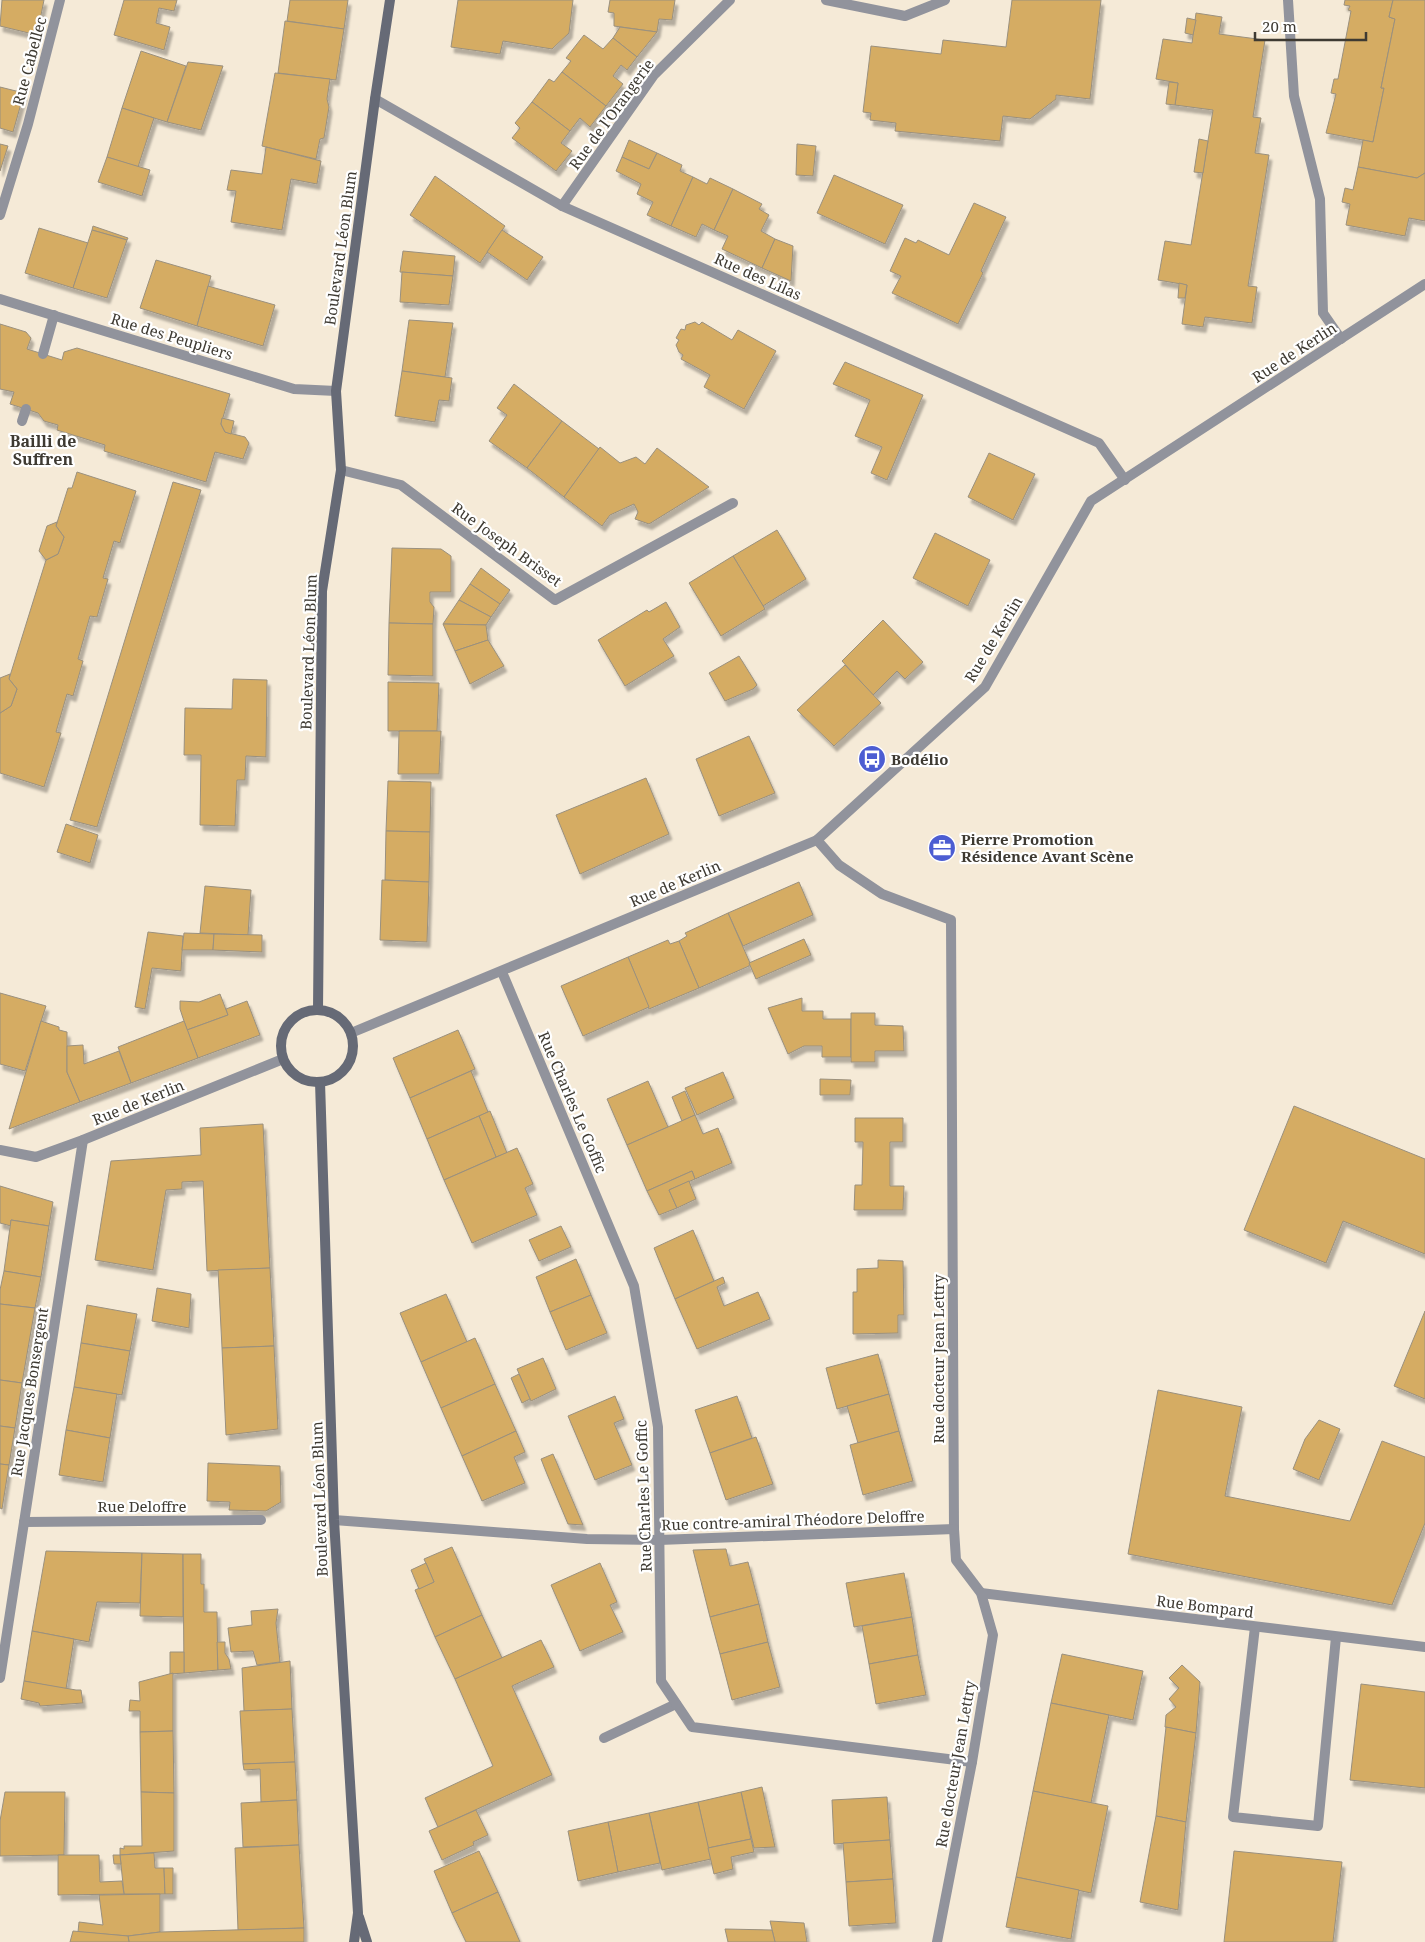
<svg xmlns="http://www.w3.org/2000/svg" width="1425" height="1942" font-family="'Noto Serif',serif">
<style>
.building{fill:#d5ac63;stroke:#9a907e;filter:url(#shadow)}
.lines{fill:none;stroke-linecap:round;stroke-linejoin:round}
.service{stroke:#91939c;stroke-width:10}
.minor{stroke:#91939c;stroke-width:10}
.tertiary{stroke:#91939c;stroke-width:10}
.secondary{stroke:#666a76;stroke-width:10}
.labels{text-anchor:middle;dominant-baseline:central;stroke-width:4.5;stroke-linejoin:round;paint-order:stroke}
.street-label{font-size:15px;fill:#3e3a32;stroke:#fff}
.poi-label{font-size:15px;font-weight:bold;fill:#3e3a32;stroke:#fff;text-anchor:start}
.neighbourhood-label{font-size:16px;font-weight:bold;fill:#3e3a32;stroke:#fff}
</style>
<defs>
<filter id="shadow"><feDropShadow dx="3" dy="5.5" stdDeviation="1" flood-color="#0004"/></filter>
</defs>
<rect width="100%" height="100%" fill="#f5ead7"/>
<g class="building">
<path d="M2,0H44L37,35L0,26Z"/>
<path d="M124,0H177L174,11L159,8L156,23L170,27L164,50L114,35Z"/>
<path d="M290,0H348L344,29L287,21Z"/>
<path d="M458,0H573L569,33L552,49L503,41L500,54L451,47Z"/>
<path d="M610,0H675L672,20L659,19L657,32L614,26V13L608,12Z"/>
<path d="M1012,0H1101L1090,99L1056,95V99L1030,119L1003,116L1000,141L895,131L896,123L870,120L871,113L863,112L871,46L941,54L943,40L1006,47Z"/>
<path d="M1345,0H1393L1389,17L1395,19L1381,88H1384L1373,142L1326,133L1336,94L1331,93L1334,79H1338L1351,11L1348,10L1350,6L1344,5Z"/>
<path d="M1393,0H1425V173L1417,178L1358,167L1363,140L1373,142L1384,88H1381L1395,19L1389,17Z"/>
<path d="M1196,13L1222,17L1219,34L1265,40L1253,117L1261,118L1255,153L1269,155L1248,286L1257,287L1252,323L1205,317L1203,327L1182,324L1187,285L1158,280L1165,241L1191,245L1213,110L1175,105L1178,83L1156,79L1163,39L1192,43Z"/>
<path d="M1187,18L1196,20L1193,35L1185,33Z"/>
<path d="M285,21L344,29L336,80L278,73Z"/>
<path d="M620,27L657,32L637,57L613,38Z"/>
<path d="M584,35L603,49L613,38L637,57L627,70L621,65L613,76L623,84L606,106L562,72L571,61L566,58Z"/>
<path d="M141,51L186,66L167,122L122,108Z"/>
<path d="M188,62L223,66L201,130L167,122Z"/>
<path d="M562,72L606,106L590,127L580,118L570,131L532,102L549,79L554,82Z"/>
<path d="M275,73L330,79L327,99L329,107L324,138L320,139L316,159L262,146Z"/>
<path d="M1169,82L1178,83L1175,105L1166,104Z"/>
<path d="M0,87L24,93L13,132L0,128Z"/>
<path d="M532,102L570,131L561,143L572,151L556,171L512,138L520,128L515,123Z"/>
<path d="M122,108L154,118L138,167L107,157Z"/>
<path d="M1199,139L1208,141L1203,173L1194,172Z"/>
<path d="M629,140L657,153L649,169L622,157Z"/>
<path d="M0,144L8,146L0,171Z"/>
<path d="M797,144L816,146L813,176L796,175Z"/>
<path d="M266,147L321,161L317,184L291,179L282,230L231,222L236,191L227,190L231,170L262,174Z"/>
<path d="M657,153L682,165L680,171L693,177L671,226L647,215L653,202L637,194L641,184L616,171L622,157L649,169Z"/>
<path d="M107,157L150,170L142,196L98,182Z"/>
<path d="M1358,167L1417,178L1425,173V221L1409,218L1405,236L1346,225L1350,204L1342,202L1345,188L1353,190Z"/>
<path d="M834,175L903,205L885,244L817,213Z"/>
<path d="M435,176L505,226L480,263L410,215Z"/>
<path d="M693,177L707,184L710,178L733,189L714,230L702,224L696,237L671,226Z"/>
<path d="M733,189L762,204L759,209L769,215L761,231L775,239L762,268L722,249L728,236L714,230Z"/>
<path d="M974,203L1006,217L981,271L983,273L958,324L892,293L901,276L890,271L905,238L916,243L918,240L949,255Z"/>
<path d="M93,226L128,238L127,240L92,230Z"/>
<path d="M39,228L88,243L73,288L25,273Z"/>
<path d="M92,230L127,240L107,298L73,288Z"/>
<path d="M502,230L543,257L527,280L487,252Z"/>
<path d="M775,239L793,246L791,281L762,268Z"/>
<path d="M403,251L455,256L453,276L400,272Z"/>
<path d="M156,260L211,276L197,326L140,308Z"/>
<path d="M402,272L453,276L449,305L400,302Z"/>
<path d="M1179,283L1187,285L1185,298H1178Z"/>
<path d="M208,286L275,305L263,346L197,326Z"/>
<path d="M409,320L453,323L445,377L402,371Z"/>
<path d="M695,322L699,325L702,322L732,340L738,330L776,351L744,409L704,387L710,375L681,359L683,355L679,352L676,345L679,340L676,338L681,329L685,330L686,325Z"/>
<path d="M0,324L26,332L31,338L27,349L62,360L64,352L77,348L230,394L221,424L225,432L245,437L249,443L243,459L215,452L206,482L104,451L105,445L57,430L58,425L44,421L38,413L10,404L14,392L0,389Z"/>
<path d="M845,362L923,395L887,480L871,473L882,447L855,436L870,400L833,384Z"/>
<path d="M402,371L452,378L449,401L439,400L435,422L395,416Z"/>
<path d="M514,384L562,421L527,468L489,441L507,415L497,408Z"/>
<path d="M222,418L234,421L231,434L225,432L221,424Z"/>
<path d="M562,421L599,449L564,497L527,468Z"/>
<path d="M600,447L620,463L636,457L645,464L657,448L709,487L649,524L635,519L638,512L634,504L610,515L602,526L564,497Z"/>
<path d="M989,453L1035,474L1013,520L968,497Z"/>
<path d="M77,472L136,491L120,543L114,541L103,578L108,579L97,617L90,616L78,659L83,661L73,696L67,694L56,732L61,733L44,787L0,773V713L11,706L17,689L9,679L46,560L58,554L64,537L56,526L68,488H72Z"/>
<path d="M173,482L201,490L97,827L70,820Z"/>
<path d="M57,522L56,526L64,537L58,554L46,560L39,551L47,526Z"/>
<path d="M777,530L806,579L763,606L733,556Z"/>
<path d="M935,533L990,560L968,606L913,578Z"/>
<path d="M392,548L441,549L451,556V592H430V602L434,607L433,624L389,623Z"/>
<path d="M733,556L765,609L721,636L689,583Z"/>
<path d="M481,568L510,590L500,604L470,584Z"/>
<path d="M470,584L500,604L491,617L459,600Z"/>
<path d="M459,600L491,617L486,625L443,624Z"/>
<path d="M666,602L680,627L663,639L674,656L625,686L598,640L647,610L649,612Z"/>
<path d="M883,620L923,662L905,679L897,671L873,695L842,661Z"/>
<path d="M389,623L433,624V676L388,675Z"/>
<path d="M443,624L486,625L488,640L455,651Z"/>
<path d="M488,640L504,666L470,684L455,651Z"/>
<path d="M739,656L757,685L753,689L725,701L709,673Z"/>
<path d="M845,665L881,703L834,746L797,710Z"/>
<path d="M10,674L9,679L17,689L11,706L0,713V678Z"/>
<path d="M233,679L267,680L266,757L246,756L245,780H237L235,826L200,825L201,755H184L185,708L232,709Z"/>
<path d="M388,682L439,683L437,731H388Z"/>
<path d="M399,731H441L439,774H398Z"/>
<path d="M749,736L775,793L719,816L696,759Z"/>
<path d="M646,778L669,834L580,874L556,815Z"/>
<path d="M388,781L431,782L430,832L386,831Z"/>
<path d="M66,824L98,835L90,863L57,852Z"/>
<path d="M386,831L430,832L429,882L385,880Z"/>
<path d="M382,880L429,882L427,942L380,940Z"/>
<path d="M799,882L813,915L743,946L728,913Z"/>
<path d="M205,886L251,890L248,935L200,933Z"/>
<path d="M728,913L750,963L749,966L699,988L679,941L687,936L685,933Z"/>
<path d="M148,932L183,936L181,971L152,968L145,1009L135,1007Z"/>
<path d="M184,933L214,934L213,950H182Z"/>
<path d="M214,934L262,935V952L213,950Z"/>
<path d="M804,939L811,955L756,979L749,963Z"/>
<path d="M668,940L670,944L679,941L699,988L649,1009L628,957Z"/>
<path d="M628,957L649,1007L583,1036L561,986Z"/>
<path d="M0,993L46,1006L25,1071L0,1064Z"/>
<path d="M220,994L228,1015L187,1030L180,1009V1001L199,1002Z"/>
<path d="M802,998V1011H823V1019H851V1057H822V1046H804L788,1054L768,1008Z"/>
<path d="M247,1001L260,1035L198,1058L187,1030L228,1015L226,1009Z"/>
<path d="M851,1013H875V1025L903,1026L904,1051H875V1062H851Z"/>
<path d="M41,1021L59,1027V1030L67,1032V1072L80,1102L9,1129Z"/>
<path d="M184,1021L198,1058L131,1083L118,1047Z"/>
<path d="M458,1030L475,1069L410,1098L393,1058Z"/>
<path d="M83,1045L84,1064L119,1051L131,1083L80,1102L67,1072V1046Z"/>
<path d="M471,1071L488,1112L427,1139L410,1098Z"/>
<path d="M723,1072L734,1098L697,1115L685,1088Z"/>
<path d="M820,1079L851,1080L850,1095H820Z"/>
<path d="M648,1081L668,1127L627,1145L607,1099Z"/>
<path d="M685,1091L695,1115L682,1121L672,1097Z"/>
<path d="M1294,1106L1425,1159V1254L1343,1221L1326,1263L1244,1230Z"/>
<path d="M490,1111L507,1153L496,1157L479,1116Z"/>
<path d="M695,1115L703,1134L718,1128L732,1163L695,1179L692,1171L647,1191L627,1145Z"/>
<path d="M479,1116L496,1157L444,1180L427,1139Z"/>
<path d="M855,1118H903V1142H890V1186H904L903,1210H854L855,1185H862L863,1142H855Z"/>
<path d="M263,1124L270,1268L207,1271L203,1181L182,1182V1189L166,1190L153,1270L95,1260L111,1161L201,1155L200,1128Z"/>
<path d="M517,1148L533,1184L525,1188L537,1215L472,1243L444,1180Z"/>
<path d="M692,1171L695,1179L669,1190L677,1208L659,1215L647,1191Z"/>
<path d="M689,1181L696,1199L677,1208L669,1190Z"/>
<path d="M0,1186L53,1202L49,1226L11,1220V1226L0,1223Z"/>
<path d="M11,1220L49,1226L41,1277L4,1271Z"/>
<path d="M561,1226L571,1247L539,1261L529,1240Z"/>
<path d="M693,1230L714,1281L675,1299L654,1248Z"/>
<path d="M576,1259L591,1295L550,1312L536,1277Z"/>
<path d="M878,1260L903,1261L904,1315H898V1333L853,1334V1292H857V1269L878,1268Z"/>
<path d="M270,1268L274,1346L222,1348L218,1270Z"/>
<path d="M4,1271L41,1277L35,1308L0,1304V1290Z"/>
<path d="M723,1277L725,1283L717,1287L724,1306L758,1292L770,1319L697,1349L675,1299Z"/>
<path d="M157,1288L191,1294L189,1328L152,1321Z"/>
<path d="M446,1294L467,1342L421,1362L400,1313Z"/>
<path d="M591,1295L607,1333L566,1350L550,1312Z"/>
<path d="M0,1304L35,1308L22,1383L0,1380Z"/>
<path d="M87,1305L137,1314L130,1351L81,1343Z"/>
<path d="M1425,1311V1399L1394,1386Z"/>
<path d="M475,1338L495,1384L441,1408L421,1362Z"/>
<path d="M81,1343L130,1351L122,1395L74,1387Z"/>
<path d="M274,1346L278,1429L226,1435L222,1348Z"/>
<path d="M878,1354L889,1394L837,1409L826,1368Z"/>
<path d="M543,1358L556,1389L531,1401L517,1369Z"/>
<path d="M519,1374L530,1399L522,1403L511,1378Z"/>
<path d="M0,1380L22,1383L15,1428L0,1426Z"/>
<path d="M495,1384L516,1431L462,1456L441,1408Z"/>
<path d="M74,1387L117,1394L110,1438L66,1430Z"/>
<path d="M1158,1390L1242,1407L1225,1496L1350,1521L1382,1441L1425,1457V1523L1392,1605L1128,1554Z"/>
<path d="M889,1394L899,1431L858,1443L847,1406Z"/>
<path d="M615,1396L624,1419L614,1423L632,1465L595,1480L568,1416Z"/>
<path d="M737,1396L752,1438L710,1453L695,1410Z"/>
<path d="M1319,1420L1340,1429L1319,1480L1293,1469L1305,1439Z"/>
<path d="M0,1426L15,1428L9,1465L0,1464Z"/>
<path d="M66,1430L110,1438L103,1482L59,1475Z"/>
<path d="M516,1431L525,1452L514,1457L525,1483L482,1501L462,1456Z"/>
<path d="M899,1431L913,1481L863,1495L850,1445Z"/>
<path d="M756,1437L773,1484L726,1500L710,1453Z"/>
<path d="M553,1454L583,1525L568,1524L547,1474L541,1459Z"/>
<path d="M208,1463L280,1466L281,1502L266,1511L229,1510L230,1502L207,1501Z"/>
<path d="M0,1464L9,1465L2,1509L0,1508Z"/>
<path d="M452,1547L482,1615L435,1637L415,1590L434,1582L424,1559Z"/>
<path d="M726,1549L730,1566L748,1562L759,1604L710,1617L693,1550Z"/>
<path d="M46,1551L142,1553L140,1603L97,1602L89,1642L32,1631Z"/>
<path d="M142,1553L183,1554V1617L140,1616Z"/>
<path d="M183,1554H201V1584H204V1612H217L218,1670L184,1673Z"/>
<path d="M426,1563L434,1582L419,1589L411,1570Z"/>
<path d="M600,1563L617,1602L610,1605L623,1632L580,1651L551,1585Z"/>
<path d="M904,1573L912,1617L854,1627L846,1583Z"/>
<path d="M759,1604L768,1642L720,1654L710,1617Z"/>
<path d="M278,1609L276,1623L280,1662L257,1665L253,1651L231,1652L228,1628L252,1625L251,1611Z"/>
<path d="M482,1615L502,1658L455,1679L435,1637Z"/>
<path d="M912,1617L918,1655L869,1664L862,1626Z"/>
<path d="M32,1631L74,1639L66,1689L24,1681Z"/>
<path d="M541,1640L554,1667L512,1686L552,1775L438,1827L425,1798L493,1766L455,1679Z"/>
<path d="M217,1642H225V1653L229,1659L231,1669L218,1670Z"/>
<path d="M768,1642L780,1687L732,1700L720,1654Z"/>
<path d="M170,1652H184V1673L170,1674Z"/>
<path d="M1062,1654L1143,1671L1133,1720L1051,1703Z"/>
<path d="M918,1655L926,1695L876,1704L869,1664Z"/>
<path d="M290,1661L292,1709L244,1711L242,1668Z"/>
<path d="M1182,1665L1200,1682L1196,1733L1165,1727L1166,1715L1176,1707L1169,1699L1179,1688L1169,1678Z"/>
<path d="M173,1673V1731L140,1732V1711H129L130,1700L140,1701L139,1682Z"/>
<path d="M24,1681L76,1690H81L83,1703L40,1706L39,1703L21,1699Z"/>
<path d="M1361,1684L1425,1692V1788L1350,1780Z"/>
<path d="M1051,1703L1109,1715L1091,1803L1033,1791Z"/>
<path d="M292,1709L295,1762L243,1764L240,1711Z"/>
<path d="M1166,1727L1196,1733L1186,1822L1156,1816Z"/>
<path d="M173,1731L174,1793L141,1792L140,1732Z"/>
<path d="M295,1762L297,1800L261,1802L260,1769L244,1770L243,1764Z"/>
<path d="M762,1787L775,1847L754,1848L741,1792Z"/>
<path d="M1033,1791L1108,1806L1091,1893L1016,1877Z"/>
<path d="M5,1792H65L64,1855L0,1856V1821Z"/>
<path d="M141,1792L174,1793V1851L120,1855V1848L124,1849V1846H142Z"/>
<path d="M741,1792L751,1839L708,1848L698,1802Z"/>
<path d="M887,1797L890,1840L834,1844L832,1800Z"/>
<path d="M297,1800L299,1845L243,1847L241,1803Z"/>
<path d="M698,1802L711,1859L662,1870L649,1813Z"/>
<path d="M476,1810L488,1835L473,1842L474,1845L442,1860L429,1831Z"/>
<path d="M649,1813L660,1863L618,1872L608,1822Z"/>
<path d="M1156,1816L1186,1822L1178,1910L1140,1902Z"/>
<path d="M608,1822L618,1872L578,1881L568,1831Z"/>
<path d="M751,1839L754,1852L731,1857L733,1869L714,1874L708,1848Z"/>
<path d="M890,1840L893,1879L846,1882L843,1843Z"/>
<path d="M299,1845L304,1928L238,1930L235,1848Z"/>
<path d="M479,1851L498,1892L452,1913L434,1871Z"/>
<path d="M1234,1851L1342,1862L1333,1942H1224Z"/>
<path d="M154,1853L155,1868H164L165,1894H124L120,1855Z"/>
<path d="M58,1855H99L100,1882L122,1881L124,1894L58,1895Z"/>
<path d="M113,1855H120L121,1864H114Z"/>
<path d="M164,1868H173V1894H165Z"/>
<path d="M1016,1877L1079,1890L1071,1939L1006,1927Z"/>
<path d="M893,1879L896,1923L849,1926L846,1882Z"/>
<path d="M498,1892L520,1942H466L452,1913Z"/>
<path d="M160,1894V1932L128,1936L78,1932L79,1922L103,1925L99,1895Z"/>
<path d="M770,1921L804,1923L807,1942H775Z"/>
<path d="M304,1928V1942H129L128,1936L160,1932Z"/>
<path d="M725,1929L772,1930L775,1942H728Z"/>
<path d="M73,1931L128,1936L129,1942H70Z"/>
</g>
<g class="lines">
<g class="service">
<path d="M43,354L54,315"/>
<path d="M22,421L26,409"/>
<path d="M604,1738L676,1704"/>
</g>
<g class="minor">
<path d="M826,0L905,16L945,0"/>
<path d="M1288,0L1294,96L1320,199L1323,313L1341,339"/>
<path d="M375,99L562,206L1099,443L1125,480"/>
<path d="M562,206L654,75L730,0"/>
<path d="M0,215L28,124L60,0"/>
<path d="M0,299L294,389L336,391"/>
<path d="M341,470L401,485L555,600L733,503"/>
<path d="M817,840L839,865L882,894L951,920L954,1529L956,1560L981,1593L993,1635L972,1762L937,1942"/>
<path d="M502,972L634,1286L658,1427L661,1681L692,1727L972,1762"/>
<path d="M0,1150L36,1157L83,1140L283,1059"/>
<path d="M334,1520L587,1539L659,1540L954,1529"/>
<path d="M24,1522L261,1520"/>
<path d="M981,1593L1425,1647"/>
<path d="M1255,1627L1233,1817L1318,1826L1336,1637"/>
<path d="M0,1678L83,1140"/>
</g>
<path class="tertiary" d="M351,1033L817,840L985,687L1091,501L1425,284"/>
<g class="secondary">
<circle cx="317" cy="1046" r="36"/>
<path d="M318,1010L322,591L341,470L336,391L375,99L390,0"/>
<path d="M320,1082L334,1520L358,1913L354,1942"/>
<path d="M359,1917L367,1942"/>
</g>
</g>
<defs>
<g id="bus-disc" transform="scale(1.4375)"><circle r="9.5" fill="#4c5dd2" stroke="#fff"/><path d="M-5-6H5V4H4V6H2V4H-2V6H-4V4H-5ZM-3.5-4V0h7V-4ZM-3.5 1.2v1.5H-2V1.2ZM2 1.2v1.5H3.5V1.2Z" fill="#fff"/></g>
<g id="office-disc" transform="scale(1.4375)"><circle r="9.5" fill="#4c5dd2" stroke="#fff"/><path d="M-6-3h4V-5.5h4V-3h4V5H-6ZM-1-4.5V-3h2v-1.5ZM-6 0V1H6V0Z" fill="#fff"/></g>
</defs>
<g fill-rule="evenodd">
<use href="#bus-disc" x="872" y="759"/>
<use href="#office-disc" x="942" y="848"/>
</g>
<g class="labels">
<g class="street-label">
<text transform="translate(29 61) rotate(-75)">Rue Cabellec</text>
<text transform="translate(611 114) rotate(-54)">Rue de l'Orangerie</text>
<text transform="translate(340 248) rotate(-82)">Boulevard Léon Blum</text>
<text transform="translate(758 276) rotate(24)">Rue des Lilas</text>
<text transform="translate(172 336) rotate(17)">Rue des Peupliers</text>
<text transform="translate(1294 352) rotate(-33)">Rue de Kerlin</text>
<text transform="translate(507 544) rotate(36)">Rue Joseph Brisset</text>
<text transform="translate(993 639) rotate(-59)">Rue de Kerlin</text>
<text transform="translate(308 652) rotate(-88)">Boulevard Léon Blum</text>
<text transform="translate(675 883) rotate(-23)">Rue de Kerlin</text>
<text transform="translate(138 1102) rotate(-22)">Rue de Kerlin</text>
<text transform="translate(573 1102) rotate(67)">Rue Charles Le Goffic</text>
<text transform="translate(938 1359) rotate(-90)">Rue docteur Jean Lettry</text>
<text transform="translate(29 1392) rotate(-81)">Rue Jacques Bonsergent</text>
<text transform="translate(643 1496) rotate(-92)">Rue Charles Le Goffic</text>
<text transform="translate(319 1499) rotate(-92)">Boulevard Léon Blum</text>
<text x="142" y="1506">Rue Deloffre</text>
<text transform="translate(793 1520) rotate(-2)">Rue contre-amiral Théodore Deloffre</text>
<text transform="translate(1205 1606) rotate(7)">Rue Bompard</text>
<text transform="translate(955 1764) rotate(-80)">Rue docteur Jean Lettry</text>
</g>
<g class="poi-label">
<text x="891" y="759">Bodélio</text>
<text x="961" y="839">Pierre Promotion<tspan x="961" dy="17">Résidence Avant Scène</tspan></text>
</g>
<g class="neighbourhood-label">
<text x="43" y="441">Bailli de<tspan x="43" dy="18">Suffren</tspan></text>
</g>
</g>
<path d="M1255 32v8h111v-8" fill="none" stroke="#3e3a32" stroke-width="2.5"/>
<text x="1262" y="32" font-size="15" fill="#3e3a32" stroke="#ffffff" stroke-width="4" paint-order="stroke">20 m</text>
</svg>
